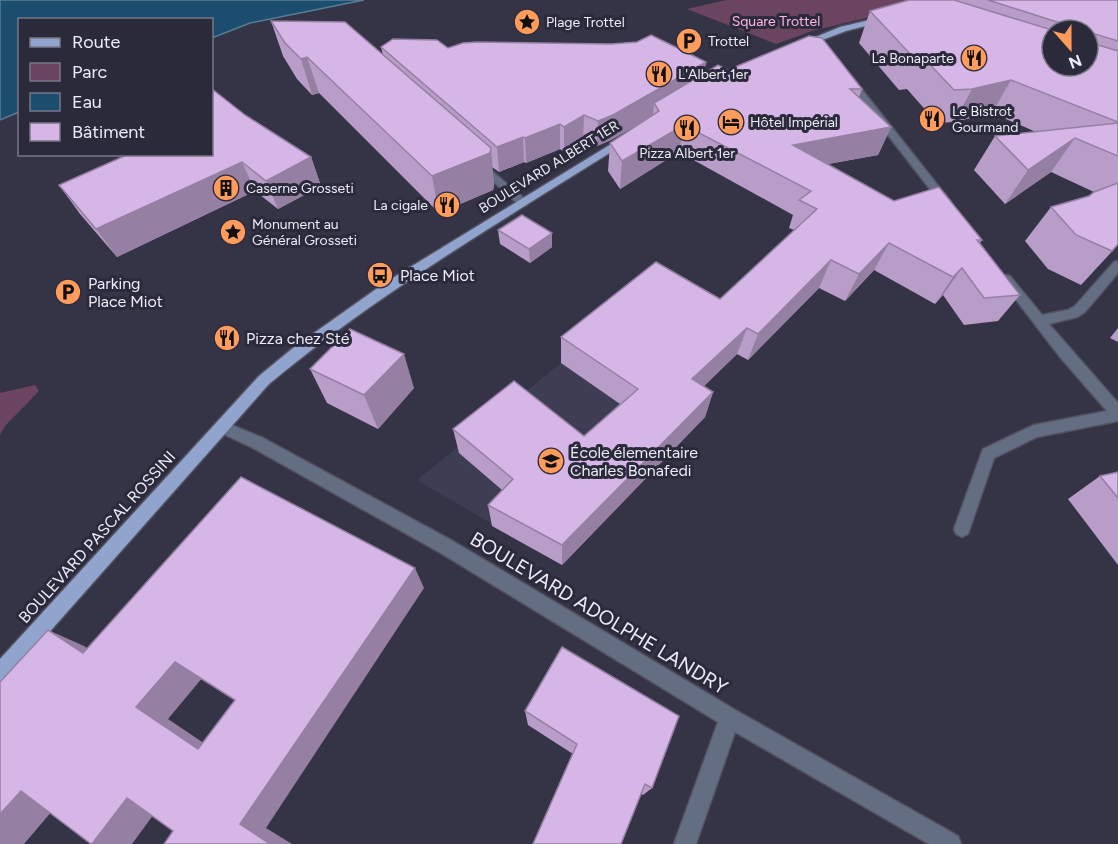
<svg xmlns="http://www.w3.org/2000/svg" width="1118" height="844" font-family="Figtree,sans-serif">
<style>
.built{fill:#3f3d54}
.green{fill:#6b4460}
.water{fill:#1b4e6e;stroke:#5a7d97;stroke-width:1.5}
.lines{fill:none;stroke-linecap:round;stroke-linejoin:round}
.minor-casing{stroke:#525162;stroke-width:3}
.major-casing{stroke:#525162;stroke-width:3}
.minor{fill:#646e82;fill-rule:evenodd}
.major{fill:#90a4cd;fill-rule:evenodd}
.wall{fill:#b79dc7;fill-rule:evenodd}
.shaded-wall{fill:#957fa2}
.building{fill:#d5b6e7;stroke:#957fa2;stroke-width:1.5;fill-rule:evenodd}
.labels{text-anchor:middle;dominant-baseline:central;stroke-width:6;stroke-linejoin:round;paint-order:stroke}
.far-park-label{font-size:14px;fill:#ffb6e9;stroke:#2b2a3b}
.far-poi-label{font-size:14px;fill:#ecebf7;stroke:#2b2a3b;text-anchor:start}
.far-street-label{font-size:14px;fill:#ecebf7;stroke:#2b2a3b}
.poi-label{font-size:16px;fill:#ecebf7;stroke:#2b2a3b;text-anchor:start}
.street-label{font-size:16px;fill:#ecebf7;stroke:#2b2a3b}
.near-street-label{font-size:20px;fill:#ecebf7;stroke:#2b2a3b}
</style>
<rect width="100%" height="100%" fill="#353446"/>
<path class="built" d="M561,363L642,419L681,442L562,565L417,480Z"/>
<g class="green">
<path d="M726,0H915L923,4L812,31L776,44L687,9Z"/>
<path d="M35,385L39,391L5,426L0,435V393Z"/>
</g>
<path class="water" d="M0,0H364L250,23L212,38V20H20L19,112L0,120Z"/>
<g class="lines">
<g class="minor-casing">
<g id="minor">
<path d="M846,77H852L951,202V206H943L846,81Z"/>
<path d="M479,160L527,201V205H519L475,165L474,163Z"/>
<path d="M1118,261V273L1085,312L1077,317L1049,324L1118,403V421L1037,437L994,458L968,534L962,537L956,534L954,529L983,449L1034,425L1107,411L1060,357L1000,279L1006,275L1010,276L1042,315L1068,310L1075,306L1114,262Z"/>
<path d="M222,421L263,438L451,540L737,711L958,836L961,844H929L735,732L696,844H674L718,722L439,552L253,448L217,431L214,427L217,423Z"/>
</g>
</g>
<g class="major-casing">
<g id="major">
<path d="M886,16L890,18L889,20L846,31L806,46L799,44L840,27Z"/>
<path d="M626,135L630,136V140C507,218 381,291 269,384L7,680L0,683V659L259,376L293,348L386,282Z"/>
</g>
</g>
<use href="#minor" class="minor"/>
<use href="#major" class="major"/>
</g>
<g class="wall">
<path d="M909,0H1118V245L1081,285L1048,269L1025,241L1051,207L1089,196L1094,192L1051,172L1005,204L974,170L995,136L1036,132L992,113L954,122L937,123L907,89L899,90L859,43L870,11ZM1052,30H1088V66Z"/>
<path d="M271,21L383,55L381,47L448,48L706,62L704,73L728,70L862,89L859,97L891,127L878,155L828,164L894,201L982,240L980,243L1020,295L998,321L964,325L943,295L935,304L874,270L845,301L819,288L748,360L737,354L704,386L713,392L705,417L562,565L492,526L488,505L502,490L459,453L453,429L584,436L620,404L561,363V337L720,299L794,230L789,228L793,215L679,152L620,189L608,171L610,143L652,116L611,140L597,146L583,140L564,152L560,149L526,163L524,162L499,172L492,167L494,185L493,190L439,213L319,93L312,95L297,79L283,56Z"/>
<path d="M245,115L311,157L321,186L278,209L255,191L117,257L80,214L59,185Z"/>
<path d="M498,230L552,247L530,263L500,244Z"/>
<path d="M1118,328V342L1110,338Z"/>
<path d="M310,369L414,388L378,429L327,403Z"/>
<path d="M1118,472V565L1068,499L1100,476Z"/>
<path d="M525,711L652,788L643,795L573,754L528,725Z"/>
</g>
<g class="shaded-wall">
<path d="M307,57L319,93L312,95L301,59Z"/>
<path d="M706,62L701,86L654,103L653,115L611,140L597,146L598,121Z"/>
<path d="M1011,80L992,113L954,122L972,89Z"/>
<path d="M584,115L583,140L564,152V127Z"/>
<path d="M560,124V149L526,163L525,138Z"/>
<path d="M684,125L679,152L620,189L622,161Z"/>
<path d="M891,127L878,155L784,172L793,145Z"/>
<path d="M523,137L524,162L499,172L497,147Z"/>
<path d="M1075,138L1051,172L1005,204L1028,170Z"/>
<path d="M491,148L494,185L493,190L439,213L432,176Z"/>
<path d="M311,157L321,186L278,209L266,181Z"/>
<path d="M242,162L255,191L117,257L96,229Z"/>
<path d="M552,233V247L530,263L529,249Z"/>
<path d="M889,243L874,270L845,301L859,274Z"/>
<path d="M831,260L819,288L748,360L758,334Z"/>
<path d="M962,268L943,295L935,304L953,277Z"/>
<path d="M747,328L737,354L685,404L692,379Z"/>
<path d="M404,354L414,388L378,429L364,395Z"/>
<path d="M713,392L705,417L562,565V545Z"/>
<path d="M415,568L424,588L266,828L292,844H270L240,824Z"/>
<path d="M48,630L84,646L117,668L83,653Z"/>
<path d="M175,662L203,677L168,719L226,758L198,749L136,707Z"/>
<path d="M21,791L64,797L24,844H0V814Z"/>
<path d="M127,798L162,803L132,844H92Z"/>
</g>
<g class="building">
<path d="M909,0H954L1052,30V66H1088V42L1118,51V122L1011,80L972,89L954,90L922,56L913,57L870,11Z"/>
<path d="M988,0H1118V41L1088,32V30H1074L1073,27Z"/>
<path d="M271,21L345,22L491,148L490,153L432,176L307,57L301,59L285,43Z"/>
<path d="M651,35L706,62L613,115L598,121L584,115L564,127L560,124L525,138L523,137L497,147L381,47L393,39L437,40L448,48L463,43L477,42L611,44L637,42Z"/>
<path d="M809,36L822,38L862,89H850L891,127L793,145L894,201L939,187L982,240H977L1020,295L984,298L962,268L953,277L889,243L859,274L831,260L758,334L747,328L692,379L713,392L562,545L488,505L513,479L453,429L514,381L584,436L638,389L561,337L656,262L720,299L817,209L799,200L811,191L684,125L622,161L610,143L659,111L654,103L718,65L728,70Z"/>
<path d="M212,89L245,115L311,157L266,181L242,162L96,229L59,185L129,154H212Z"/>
<path d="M1118,123V156L1075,138L1028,170L995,136Z"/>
<path d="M1118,183V244L1112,251L1076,235L1051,207L1089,196L1094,192Z"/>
<path d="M522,215L552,233L529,249L498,230Z"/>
<path d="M350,329L404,354L364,395L310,369Z"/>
<path d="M1118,472V498L1100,476Z"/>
<path d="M241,477L415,568L240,824L270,844H164L173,831L127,798L92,844H91L21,791L0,814V682L48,630L83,653ZM175,662L235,700L198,749L136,707Z"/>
<path d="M562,647L679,716L652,788L645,784L621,844H533L577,744L525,711Z"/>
</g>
<defs>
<g id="sight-disc" transform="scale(1.35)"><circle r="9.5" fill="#ff9b5b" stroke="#2b2a3b"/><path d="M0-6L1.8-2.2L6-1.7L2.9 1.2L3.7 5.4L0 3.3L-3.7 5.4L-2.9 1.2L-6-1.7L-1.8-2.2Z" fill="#111"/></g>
<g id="parking-disc" transform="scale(1.35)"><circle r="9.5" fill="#ff9b5b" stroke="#2b2a3b"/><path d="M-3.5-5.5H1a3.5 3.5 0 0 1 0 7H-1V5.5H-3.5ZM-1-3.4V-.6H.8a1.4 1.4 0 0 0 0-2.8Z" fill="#111"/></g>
<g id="restaurant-disc" transform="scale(1.35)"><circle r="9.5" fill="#ff9b5b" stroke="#2b2a3b"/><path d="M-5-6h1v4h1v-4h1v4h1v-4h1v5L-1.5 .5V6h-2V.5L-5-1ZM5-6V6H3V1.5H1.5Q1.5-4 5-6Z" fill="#111"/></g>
<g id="hotel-disc" transform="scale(1.35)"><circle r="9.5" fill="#ff9b5b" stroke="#2b2a3b"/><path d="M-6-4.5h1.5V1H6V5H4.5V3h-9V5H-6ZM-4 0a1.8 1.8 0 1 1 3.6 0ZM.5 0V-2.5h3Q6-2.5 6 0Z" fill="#111"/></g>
<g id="building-disc" transform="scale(1.35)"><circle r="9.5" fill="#ff9b5b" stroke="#2b2a3b"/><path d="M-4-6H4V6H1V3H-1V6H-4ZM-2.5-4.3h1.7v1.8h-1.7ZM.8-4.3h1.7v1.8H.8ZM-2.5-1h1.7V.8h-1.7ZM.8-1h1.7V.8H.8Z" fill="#111"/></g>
<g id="bus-disc" transform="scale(1.35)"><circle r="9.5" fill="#ff9b5b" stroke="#2b2a3b"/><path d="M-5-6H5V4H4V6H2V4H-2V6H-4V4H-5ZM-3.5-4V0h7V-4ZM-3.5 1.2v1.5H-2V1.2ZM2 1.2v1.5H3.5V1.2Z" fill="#111"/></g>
<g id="school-disc" transform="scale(1.35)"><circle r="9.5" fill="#ff9b5b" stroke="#2b2a3b"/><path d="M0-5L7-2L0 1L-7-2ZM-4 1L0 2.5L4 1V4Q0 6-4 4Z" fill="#111"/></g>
</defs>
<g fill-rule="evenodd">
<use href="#sight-disc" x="527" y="22"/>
<use href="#parking-disc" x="689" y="41"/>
<use href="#restaurant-disc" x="974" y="58"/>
<use href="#restaurant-disc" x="659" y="74"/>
<use href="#restaurant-disc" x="932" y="119"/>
<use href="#hotel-disc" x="731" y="122"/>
<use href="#restaurant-disc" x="687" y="128"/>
<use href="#building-disc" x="226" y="188"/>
<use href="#restaurant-disc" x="447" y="205"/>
<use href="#sight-disc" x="233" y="232"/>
<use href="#bus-disc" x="380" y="275"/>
<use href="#parking-disc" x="68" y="292"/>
<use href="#restaurant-disc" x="227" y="338"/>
<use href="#school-disc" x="551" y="461"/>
</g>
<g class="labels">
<g class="far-park-label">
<text x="776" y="21">Square Trottel</text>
</g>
<g class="far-poi-label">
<text x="546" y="22">Plage Trottel</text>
<text x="708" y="41">Trottel</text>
<text x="954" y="58" text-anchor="end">La Bonaparte</text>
<text x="678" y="74">L'Albert 1er</text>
<text x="952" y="111">Le Bistrot<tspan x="952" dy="16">Gourmand</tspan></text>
<text x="750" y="122">Hôtel Impérial</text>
<text x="687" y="153" text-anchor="middle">Pizza Albert 1er</text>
<text x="246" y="188">Caserne Grosseti</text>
<text x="428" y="205" text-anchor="end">La cigale</text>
<text x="252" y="224">Monument au<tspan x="252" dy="16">Général Grosseti</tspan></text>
</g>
<g class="far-street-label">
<text transform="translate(549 167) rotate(-32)">BOULEVARD ALBERT 1ER</text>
</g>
<g class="poi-label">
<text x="400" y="275">Place Miot</text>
<text x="88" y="283">Parking<tspan x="88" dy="18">Place Miot</tspan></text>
<text x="246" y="338">Pizza chez Sté</text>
<text x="570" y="452">École élementaire<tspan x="570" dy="18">Charles Bonafedi</tspan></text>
</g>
<g class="street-label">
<text transform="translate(97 537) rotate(-48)">BOULEVARD PASCAL ROSSINI</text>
</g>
<g class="near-street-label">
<text transform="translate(599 613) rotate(31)">BOULEVARD ADOLPHE LANDRY</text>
</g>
</g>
<rect x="18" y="18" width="195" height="138" fill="#2b2a3b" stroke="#787786" stroke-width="1.5"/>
<rect x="30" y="38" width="30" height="9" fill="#90a4cd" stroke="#787786" stroke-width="1.5"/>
<text x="72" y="48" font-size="18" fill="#ecebf7">Route</text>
<rect x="30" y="63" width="30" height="18" fill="#6b4460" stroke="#787786" stroke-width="1.5"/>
<text x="72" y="78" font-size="18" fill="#ecebf7">Parc</text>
<rect x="30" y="93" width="30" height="18" fill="#1b4e6e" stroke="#787786" stroke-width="1.5"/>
<text x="72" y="108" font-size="18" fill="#ecebf7">Eau</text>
<rect x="30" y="123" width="30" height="18" fill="#d5b6e7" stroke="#787786" stroke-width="1.5"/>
<text x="72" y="138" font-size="18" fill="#ecebf7">Bâtiment</text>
<g transform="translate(1070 48) rotate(159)"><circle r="28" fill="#2b2a3b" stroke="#787786" stroke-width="1.5"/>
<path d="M0-4.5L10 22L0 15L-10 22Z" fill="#ff9b5b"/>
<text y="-9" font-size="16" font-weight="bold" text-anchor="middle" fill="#ecebf7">N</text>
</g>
</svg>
